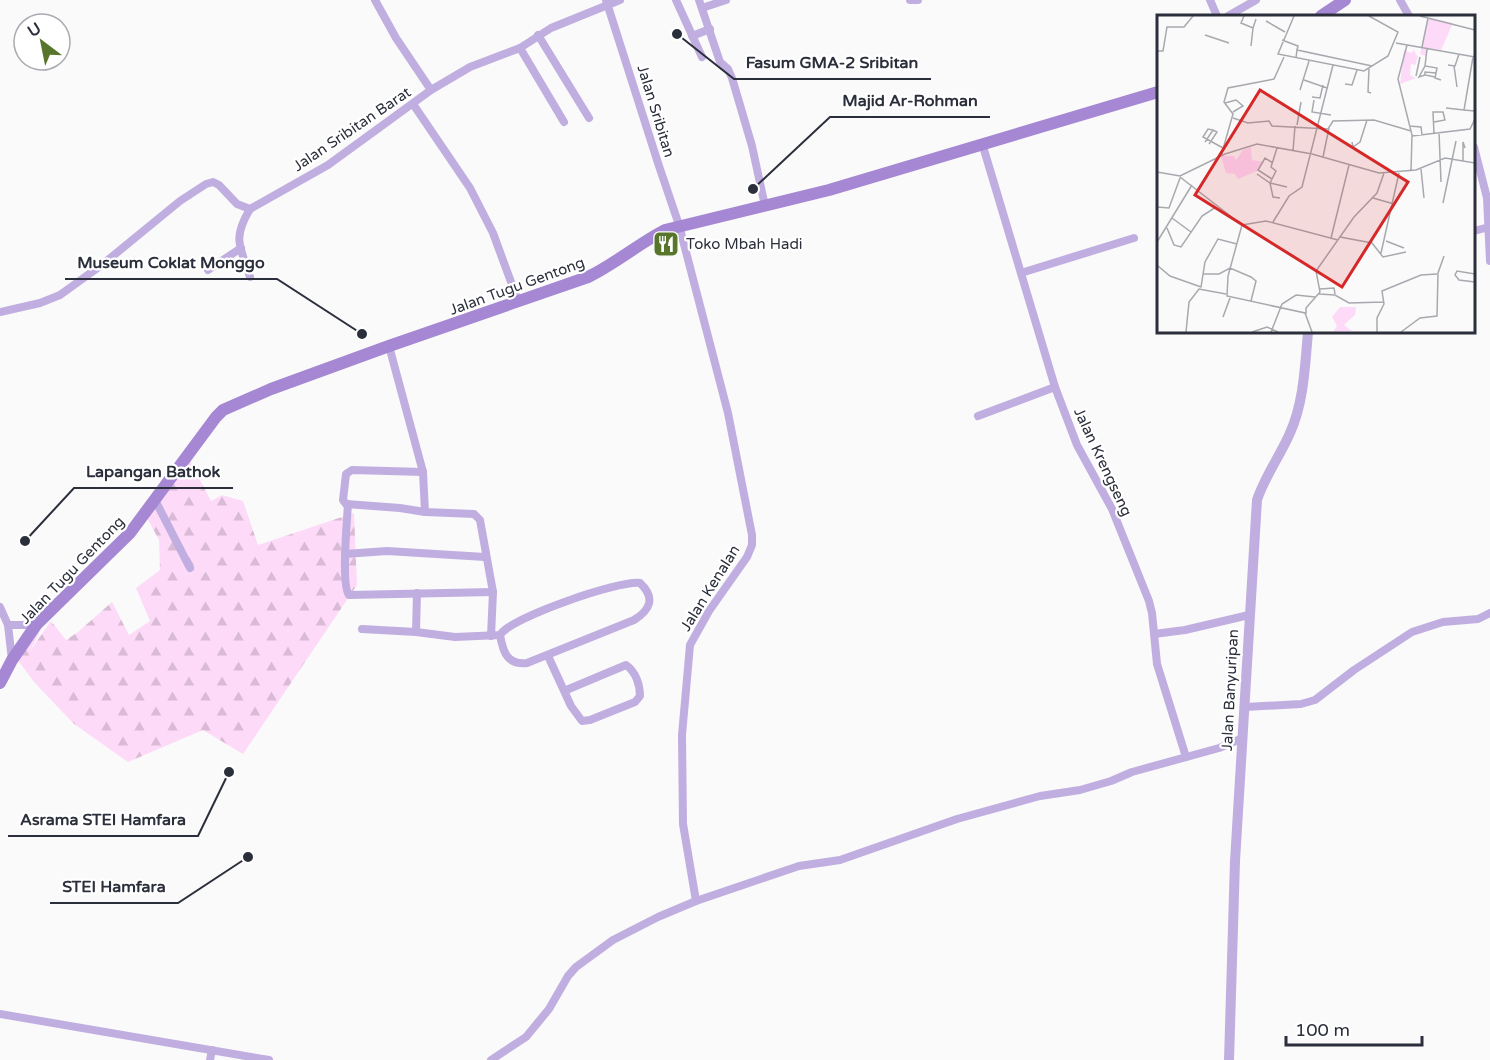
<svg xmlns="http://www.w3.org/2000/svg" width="1490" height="1060" font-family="'Varela Round',sans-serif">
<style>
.forest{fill:url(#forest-firs)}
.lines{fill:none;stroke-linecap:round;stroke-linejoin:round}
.minor{stroke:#c1aee1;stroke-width:8}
.tertiary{stroke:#c1aee1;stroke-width:10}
.secondary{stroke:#a587d3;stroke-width:12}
.labels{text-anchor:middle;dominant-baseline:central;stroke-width:4.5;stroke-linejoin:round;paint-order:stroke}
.street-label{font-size:15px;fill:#2b2f3b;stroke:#fff}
.poi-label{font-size:15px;fill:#2b2f3b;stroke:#fff;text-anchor:start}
.inset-road{fill:none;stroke:#a7a9ae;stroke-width:1.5}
.view{fill:#d62828;fill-opacity:0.15;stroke:#d62828;stroke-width:3}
.inset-edge{fill:none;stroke:#2b2f3b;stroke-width:3}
.leader{fill:none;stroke:#2b2f3b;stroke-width:2}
.callout-dot{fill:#2b2f3b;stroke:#fff;stroke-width:2}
.callout-label{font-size:16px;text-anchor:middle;font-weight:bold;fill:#2b2f3b;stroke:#fff;stroke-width:4.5;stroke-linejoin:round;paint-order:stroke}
</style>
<defs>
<pattern id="forest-firs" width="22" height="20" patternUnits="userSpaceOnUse" patternTransform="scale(1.5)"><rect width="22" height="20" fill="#fedaf9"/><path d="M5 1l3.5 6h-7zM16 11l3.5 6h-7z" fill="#dabbd6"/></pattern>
</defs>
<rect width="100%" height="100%" fill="#fafafa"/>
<path class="forest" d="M189,459L211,501L222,495L243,501L258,545L354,513L357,585L243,754L203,730L128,762L74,724L34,682L17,659L43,625L30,651L51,621L66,640L78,632L112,602L129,635L150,621L136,588L160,570L159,540L146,516Z"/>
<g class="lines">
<g class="minor">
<path d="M375,0L396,38L431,90"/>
<path d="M606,0L658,163L679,225L728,413L752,535V545L747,557L709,611L690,645L682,735L683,824L696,901"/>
<path d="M676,0L702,57"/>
<path d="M699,0L720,62L728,69L732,78L752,146L765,206"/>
<path d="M910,0H918"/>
<path d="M1210,0L1217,16"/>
<path d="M1400,0L1409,16"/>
<path d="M702,8L726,0"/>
<path d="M1228,16L1256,0"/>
<path d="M538,35L589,118"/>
<path d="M692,36L710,29"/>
<path d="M520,48L564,122"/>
<path d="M413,104L470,188L493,233L518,301"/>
<path d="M982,143L1055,387L1077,445L1112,509L1149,601L1152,613L1157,664L1186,757"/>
<path d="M1474,147L1487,198L1490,261"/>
<path d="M250,209C232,239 240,246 250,277"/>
<path d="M1474,231L1489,227"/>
<path d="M208,270L241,248"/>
<path d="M1021,273L1134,238"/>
<path d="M0,312L40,303L60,295L103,264L180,201L206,184L213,182L219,185L237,204L250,209L328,165L431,90L470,67L520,48L551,28L620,0"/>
<path d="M389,346L423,472L425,512L474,514L480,520L493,592L491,636"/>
<path d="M978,416L1055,387"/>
<path d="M423,472L352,470L346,474L343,500L346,504L400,508L425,512"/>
<path d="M155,500L190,568"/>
<path d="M348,504C347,521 341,585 349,595L493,592"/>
<path d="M345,554L387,551L485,557"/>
<path d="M0,607L8,625L12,660"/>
<path d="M8,625H36"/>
<path d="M362,629L416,632L455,637L500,635C510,618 619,580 640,583C656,598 650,610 634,620L527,663C507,665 503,652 500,635"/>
<path d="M416,632L417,593"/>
<path d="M1154,634L1185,630L1249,615"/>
<path d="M548,656L571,706L582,721L590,720L635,702L640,696C640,685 636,672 626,665L564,691"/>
<path d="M1245,707L1301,704L1315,700L1354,670L1412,632L1443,622L1478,619L1490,613"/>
<path d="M0,1014L269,1060"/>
<path d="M210,1060L212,1050"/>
<path d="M491,1060L526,1037L549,1009L568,976L576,967L613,940L658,917L696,901L799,866L840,860L957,819L1040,796L1080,790L1111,781L1132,772L1219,748L1243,738"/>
</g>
<path class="tertiary" d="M1229,1060L1235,861L1257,500C1265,476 1280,456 1290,433C1304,402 1305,365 1308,332"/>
<g class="secondary">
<path d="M1321,16L1345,0"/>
<path d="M0,683L12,660L36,625L130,533L216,417L223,410L271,389L389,346L588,277C615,264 638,244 665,230L829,190L1158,92"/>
</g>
</g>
<defs>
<g id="restaurant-square" transform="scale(1.35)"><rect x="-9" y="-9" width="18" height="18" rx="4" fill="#57762c" stroke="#fff"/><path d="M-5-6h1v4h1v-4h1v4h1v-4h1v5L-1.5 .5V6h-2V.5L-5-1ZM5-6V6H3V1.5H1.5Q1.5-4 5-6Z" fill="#fff"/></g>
</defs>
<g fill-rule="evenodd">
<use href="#restaurant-square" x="666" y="244"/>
</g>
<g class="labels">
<g class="street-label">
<text transform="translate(656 111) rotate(73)">Jalan Sribitan</text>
<text transform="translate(352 129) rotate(-34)">Jalan Sribitan Barat</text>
<text transform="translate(517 286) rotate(-20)">Jalan Tugu Gentong</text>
<text transform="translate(1103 462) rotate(65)">Jalan Krengseng</text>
<text transform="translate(72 570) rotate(-46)">Jalan Tugu Gentong</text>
<text transform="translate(710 588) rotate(-58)">Jalan Kenalan</text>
<text transform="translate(1230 690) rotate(-87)">Jalan Banyuripan</text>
</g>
<g class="poi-label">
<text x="686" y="244">Toko Mbah Hadi</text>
</g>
</g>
<g transform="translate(1157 15)">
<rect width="318" height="318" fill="#fafafa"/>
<path d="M183,292H199L198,300L187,310L195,316L176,317L180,311L175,302Z" fill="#fedaf9"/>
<path d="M94,132L95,145L107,147L102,155L81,164L78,159L69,158L64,141H77L79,145L86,135Z" fill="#fedaf9"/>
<path d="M271,3L296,8L284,35L270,33L268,41L263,39ZM256,34L261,42L258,50L254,49L253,60L259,63L243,69L247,35L255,38Z" fill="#fedaf9"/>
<path class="inset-road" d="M87,1L84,8L96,13L99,4M137,1L121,39L207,56L231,41L241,17L212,1M263,1L318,15M109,6L128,17M48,20L72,28M125,25L141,31L140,35M239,28L318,42M250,30L241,64L255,120L254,156M94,31L96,13M265,32L271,3M270,34L268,51L280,53L278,63L284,65M0,36H6L10,12H27L36,1M316,42L307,95L318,96M139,43L140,35L215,51M291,50L298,51L302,39M297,51L300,72M212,54L211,77L214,78M268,60L262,62L268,51M259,61L263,42M278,62L268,60V57L279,58M147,65L170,73M188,69L195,70L200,55M143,75L152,46M155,82L163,83L166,70M157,85L155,97L174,100M68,88L79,85L86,91L76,97M289,93L307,95M76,103L91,108L112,106L115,111L171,114L176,106L217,105L254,116M277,107L288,105L286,97H276L277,119M140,110L144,87M252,111L264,112L265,120M56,115L51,114L46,122L66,133M282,117L284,167M255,121L313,114L318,104M48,127L56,115L60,117L52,129M195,127L196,132L203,127L210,105M136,136L138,111M64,141L76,99L67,87L71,73L117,64L127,42M166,142L172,113M306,146V127L308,133M264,154L267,183M0,157L23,161L68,139L100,129L155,139L222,158L259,155L288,143L318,148M100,159L113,168L130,172M23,162L85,210L71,261L70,281L148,298L155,317M115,164L101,155L108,143L116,148M113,168L119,156L114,152L120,133M113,168L116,182L123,183M216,183L237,189M286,188L299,126M0,192L12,193L23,163M15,203L34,217M116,207L132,181L145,172L176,50M85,210L109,206L181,225M10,213L17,230L24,232L45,201L59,192M183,222L215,228L226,242L249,237M174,223L192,150M229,226L247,233M0,227L35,170M224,238L242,158M1,251L13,261L44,272L48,247L61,224L80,229M46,259H62L73,253L94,262L99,266L94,286M318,259L300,256L298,260L302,265L318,267M163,274L177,273L178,279M162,279L178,280L192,288L227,287M149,299V293L163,277L159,256L197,202L220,178L227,158M66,302L73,283M29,317L32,287L42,274L69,279M95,317L110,312L121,317M114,317L125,289L139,280L158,282M220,317V303L227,289L225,276L264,260L280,259M244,317L263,303L280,301L281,258L287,241"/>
<path class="view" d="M103,75L251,167L185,272L38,180Z"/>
<rect width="318" height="318" class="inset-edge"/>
</g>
<path class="leader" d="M677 34L734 79H931M753 189L830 117H990M362 334L277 279H65M25 541L74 488H233M229 772L198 836H8M248 857L178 903H50"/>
<g class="callout-dot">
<circle cx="677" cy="34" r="6"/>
<circle cx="753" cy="189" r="6"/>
<circle cx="362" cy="334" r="6"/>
<circle cx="25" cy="541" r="6"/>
<circle cx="229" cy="772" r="6"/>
<circle cx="248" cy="857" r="6"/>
</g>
<g class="callout-label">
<text x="832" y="68">Fasum GMA-2 Sribitan</text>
<text x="910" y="106">Majid Ar-Rohman</text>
<text x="171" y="268">Museum Coklat Monggo</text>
<text x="153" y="477">Lapangan Bathok</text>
<text x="103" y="825">Asrama STEI Hamfara</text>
<text x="114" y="892">STEI Hamfara</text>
</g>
<g transform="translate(42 42) rotate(328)"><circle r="28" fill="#ffffff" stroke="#aaacb1" stroke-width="1.5"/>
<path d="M0-4.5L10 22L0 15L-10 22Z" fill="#57762c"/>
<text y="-9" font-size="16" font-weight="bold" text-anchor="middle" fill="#2b2f3b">U</text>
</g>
<path d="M1286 1036v9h136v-9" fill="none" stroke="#2b2f3b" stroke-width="3"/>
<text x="1295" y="1036" font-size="18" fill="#2b2f3b" stroke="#ffffff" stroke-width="4.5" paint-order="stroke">100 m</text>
</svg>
